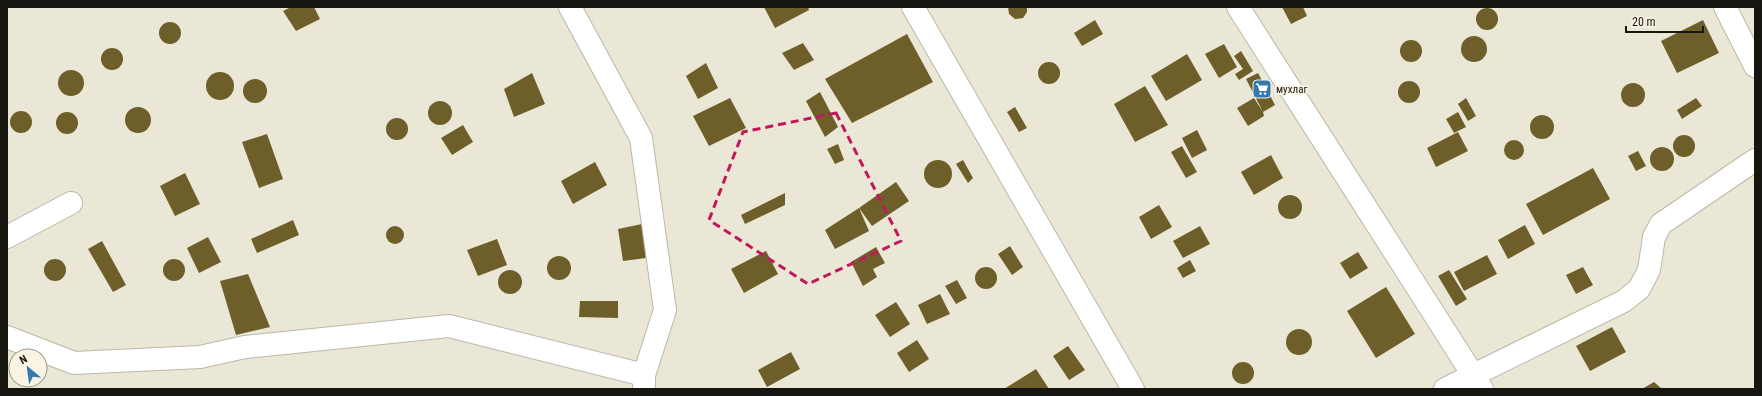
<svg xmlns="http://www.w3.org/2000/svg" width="1762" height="396" font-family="'Roboto Condensed',sans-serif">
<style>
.building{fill:#6e5f2a}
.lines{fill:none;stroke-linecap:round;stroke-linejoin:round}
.street-casing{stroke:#bcb8a8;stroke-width:24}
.street{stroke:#fff;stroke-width:22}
.marked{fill:none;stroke:#c2185b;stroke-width:3;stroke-dasharray:8 5;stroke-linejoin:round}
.labels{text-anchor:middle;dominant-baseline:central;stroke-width:4;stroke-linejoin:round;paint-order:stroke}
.poi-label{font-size:11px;fill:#17150f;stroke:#f9f4e3;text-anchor:start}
</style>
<rect width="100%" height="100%" fill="#ebe7d6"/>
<g class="building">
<path d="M291,7H314L320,19L296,31L283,11Z"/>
<path d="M764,7H808L809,10L775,28Z"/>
<path d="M1008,7H1027V12L1023,18L1015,19L1009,14Z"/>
<path d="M1282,7H1303L1307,16L1291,24Z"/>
<circle cx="1487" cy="19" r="11"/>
<path d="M1095,20L1103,34L1082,46L1074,33Z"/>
<path d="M1703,20L1719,53L1677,73L1661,41Z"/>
<circle cx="170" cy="33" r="11"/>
<path d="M907,34L933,82L852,123L825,79Z"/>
<circle cx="1474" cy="49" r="13"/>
<circle cx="1411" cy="51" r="11"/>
<path d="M803,43L814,60L794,70L782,53Z"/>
<path d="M1224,44L1237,67L1219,78L1205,54Z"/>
<circle cx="112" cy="59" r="11"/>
<path d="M1241,51L1253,71L1239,80L1235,74L1243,69L1234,56Z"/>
<path d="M1187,54L1202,80L1166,101L1151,76Z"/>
<circle cx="1049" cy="73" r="11"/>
<path d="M706,63L718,88L698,99L686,76Z"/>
<circle cx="71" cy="83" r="13"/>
<circle cx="220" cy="86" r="14"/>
<path d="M532,73L545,104L514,117L504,89Z"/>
<path d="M1258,73L1275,105L1263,112L1264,116L1248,126L1237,108L1254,98L1263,112L1246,79Z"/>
<circle cx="255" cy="91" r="12"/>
<circle cx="1409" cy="92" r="11"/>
<circle cx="1633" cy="95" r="12"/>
<path d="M1145,86L1168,125L1135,142L1114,104Z"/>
<path d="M820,92L838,127L825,137L806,101Z"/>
<path d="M730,98L746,128L709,146L693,116Z"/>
<path d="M1466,98L1476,116L1468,121L1458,104Z"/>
<path d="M1696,98L1702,106L1682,119L1677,110Z"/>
<circle cx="440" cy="113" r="12"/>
<path d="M1015,107L1027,128L1019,132L1007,112Z"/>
<circle cx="138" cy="120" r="13"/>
<circle cx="21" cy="122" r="11"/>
<circle cx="67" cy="123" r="11"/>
<path d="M1458,112L1466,127L1454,133L1446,119Z"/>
<circle cx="1542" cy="127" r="12"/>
<circle cx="397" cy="129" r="11"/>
<path d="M463,125L473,142L452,155L441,138Z"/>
<path d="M1197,130L1207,150L1192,158L1182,138Z"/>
<path d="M1458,132L1468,151L1436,167L1427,148Z"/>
<path d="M267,134L283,179L259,188L242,142Z"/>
<circle cx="1684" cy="146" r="11"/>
<circle cx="1514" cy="150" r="10"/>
<path d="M838,144L844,160L835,164L827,149Z"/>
<path d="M1182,146L1197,172L1186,178L1171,152Z"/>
<circle cx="1662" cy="159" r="12"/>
<path d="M1638,151L1646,166L1636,171L1628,156Z"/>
<path d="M1271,155L1283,178L1254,195L1241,172Z"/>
<circle cx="938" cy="174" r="14"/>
<path d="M963,160L973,178L968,183L956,164Z"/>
<path d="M595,162L607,185L573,204L561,181Z"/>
<path d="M1593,168L1610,199L1543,235L1526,204Z"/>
<path d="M185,173L200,204L175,216L160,186Z"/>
<path d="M896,182L909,201L872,226L859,208L869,231L835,249L825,230L859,208Z"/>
<path d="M785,193V205L745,224L741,215Z"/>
<circle cx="1290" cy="207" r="12"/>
<path d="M1159,205L1172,227L1151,239L1139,217Z"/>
<path d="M293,220L299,235L257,253L251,239Z"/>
<path d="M642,224L646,258L623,261L618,229Z"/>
<path d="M1525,225L1535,244L1508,259L1498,240Z"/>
<circle cx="395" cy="235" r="9"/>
<path d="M1200,226L1210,244L1183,258L1173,241Z"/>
<path d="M208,237L221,262L199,273L187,248Z"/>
<path d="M497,239L507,265L478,276L467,250Z"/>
<path d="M102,241L126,285L113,292L88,249Z"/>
<path d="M1010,246L1023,267L1012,275L998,254Z"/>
<path d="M876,247L885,263L873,269L877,277L863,286L851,262Z"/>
<path d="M766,251L778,274L744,293L731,269Z"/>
<path d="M1358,252L1368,268L1350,279L1340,263Z"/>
<path d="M1487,255L1497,274L1464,291L1454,272Z"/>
<circle cx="559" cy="268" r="12"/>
<circle cx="55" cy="270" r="11"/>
<circle cx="174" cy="270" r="11"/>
<path d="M1190,260L1196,271L1183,278L1177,268Z"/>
<path d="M1583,267L1593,285L1576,294L1566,275Z"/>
<circle cx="986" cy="278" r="11"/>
<circle cx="510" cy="282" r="12"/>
<path d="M1449,270L1467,299L1456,306L1438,276Z"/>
<path d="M248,274L270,327L236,335L220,281Z"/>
<path d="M957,280L967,298L956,304L945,286Z"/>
<path d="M1386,287L1415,334L1376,358L1347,311Z"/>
<path d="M940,294L950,314L927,324L918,305Z"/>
<path d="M580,301H618V318L579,317Z"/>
<path d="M896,302L910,324L890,337L875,315Z"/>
<path d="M1612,327L1626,352L1590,371L1576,346Z"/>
<circle cx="1299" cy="342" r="13"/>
<path d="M917,340L929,359L909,372L897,353Z"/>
<path d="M1068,346L1085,370L1069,380L1053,356Z"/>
<path d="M791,352L800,369L767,387L758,370Z"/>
<circle cx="1243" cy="373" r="11"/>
<path d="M1036,369L1049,389H1004Z"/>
<path d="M1654,382L1662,389H1642Z"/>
</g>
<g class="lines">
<g class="street-casing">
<g id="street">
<path d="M570,7L641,138L665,310L644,375V389"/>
<path d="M913,7L1133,389"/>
<path d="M1238,7L1482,389"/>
<path d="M1725,7L1755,66"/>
<path d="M7,237L71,203"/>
<path d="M7,337L74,363L200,357L245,347L449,326L644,375"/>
<path d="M1445,389L1624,301L1639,289L1649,270L1654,237L1661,224L1755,160"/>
</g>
</g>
<use href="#street" class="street"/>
</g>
<path class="marked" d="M836,113L901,241L808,284L709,220L743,132Z"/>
<defs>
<g id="supermarket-square" transform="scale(1)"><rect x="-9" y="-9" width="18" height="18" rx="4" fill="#3379ae" stroke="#f9f4e3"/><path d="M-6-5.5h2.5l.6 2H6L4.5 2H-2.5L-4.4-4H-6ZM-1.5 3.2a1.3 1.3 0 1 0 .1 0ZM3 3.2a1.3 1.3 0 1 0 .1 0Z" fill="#fff"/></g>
</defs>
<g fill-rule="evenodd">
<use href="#supermarket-square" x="1262" y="89"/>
</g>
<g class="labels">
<g class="poi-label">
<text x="1276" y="89">мухлаг</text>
</g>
</g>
<rect width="1762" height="396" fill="none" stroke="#17150f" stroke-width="16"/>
<g transform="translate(28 368) rotate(331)"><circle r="19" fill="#f9f4e3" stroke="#9f9b8e"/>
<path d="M0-3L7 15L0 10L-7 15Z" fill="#3379ae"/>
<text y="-6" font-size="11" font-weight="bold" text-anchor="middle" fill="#17150f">N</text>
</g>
<path d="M1626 26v6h77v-6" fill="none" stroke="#17150f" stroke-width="2"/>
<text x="1632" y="26" font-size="12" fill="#17150f" stroke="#f9f4e3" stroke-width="3" paint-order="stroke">20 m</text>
</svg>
